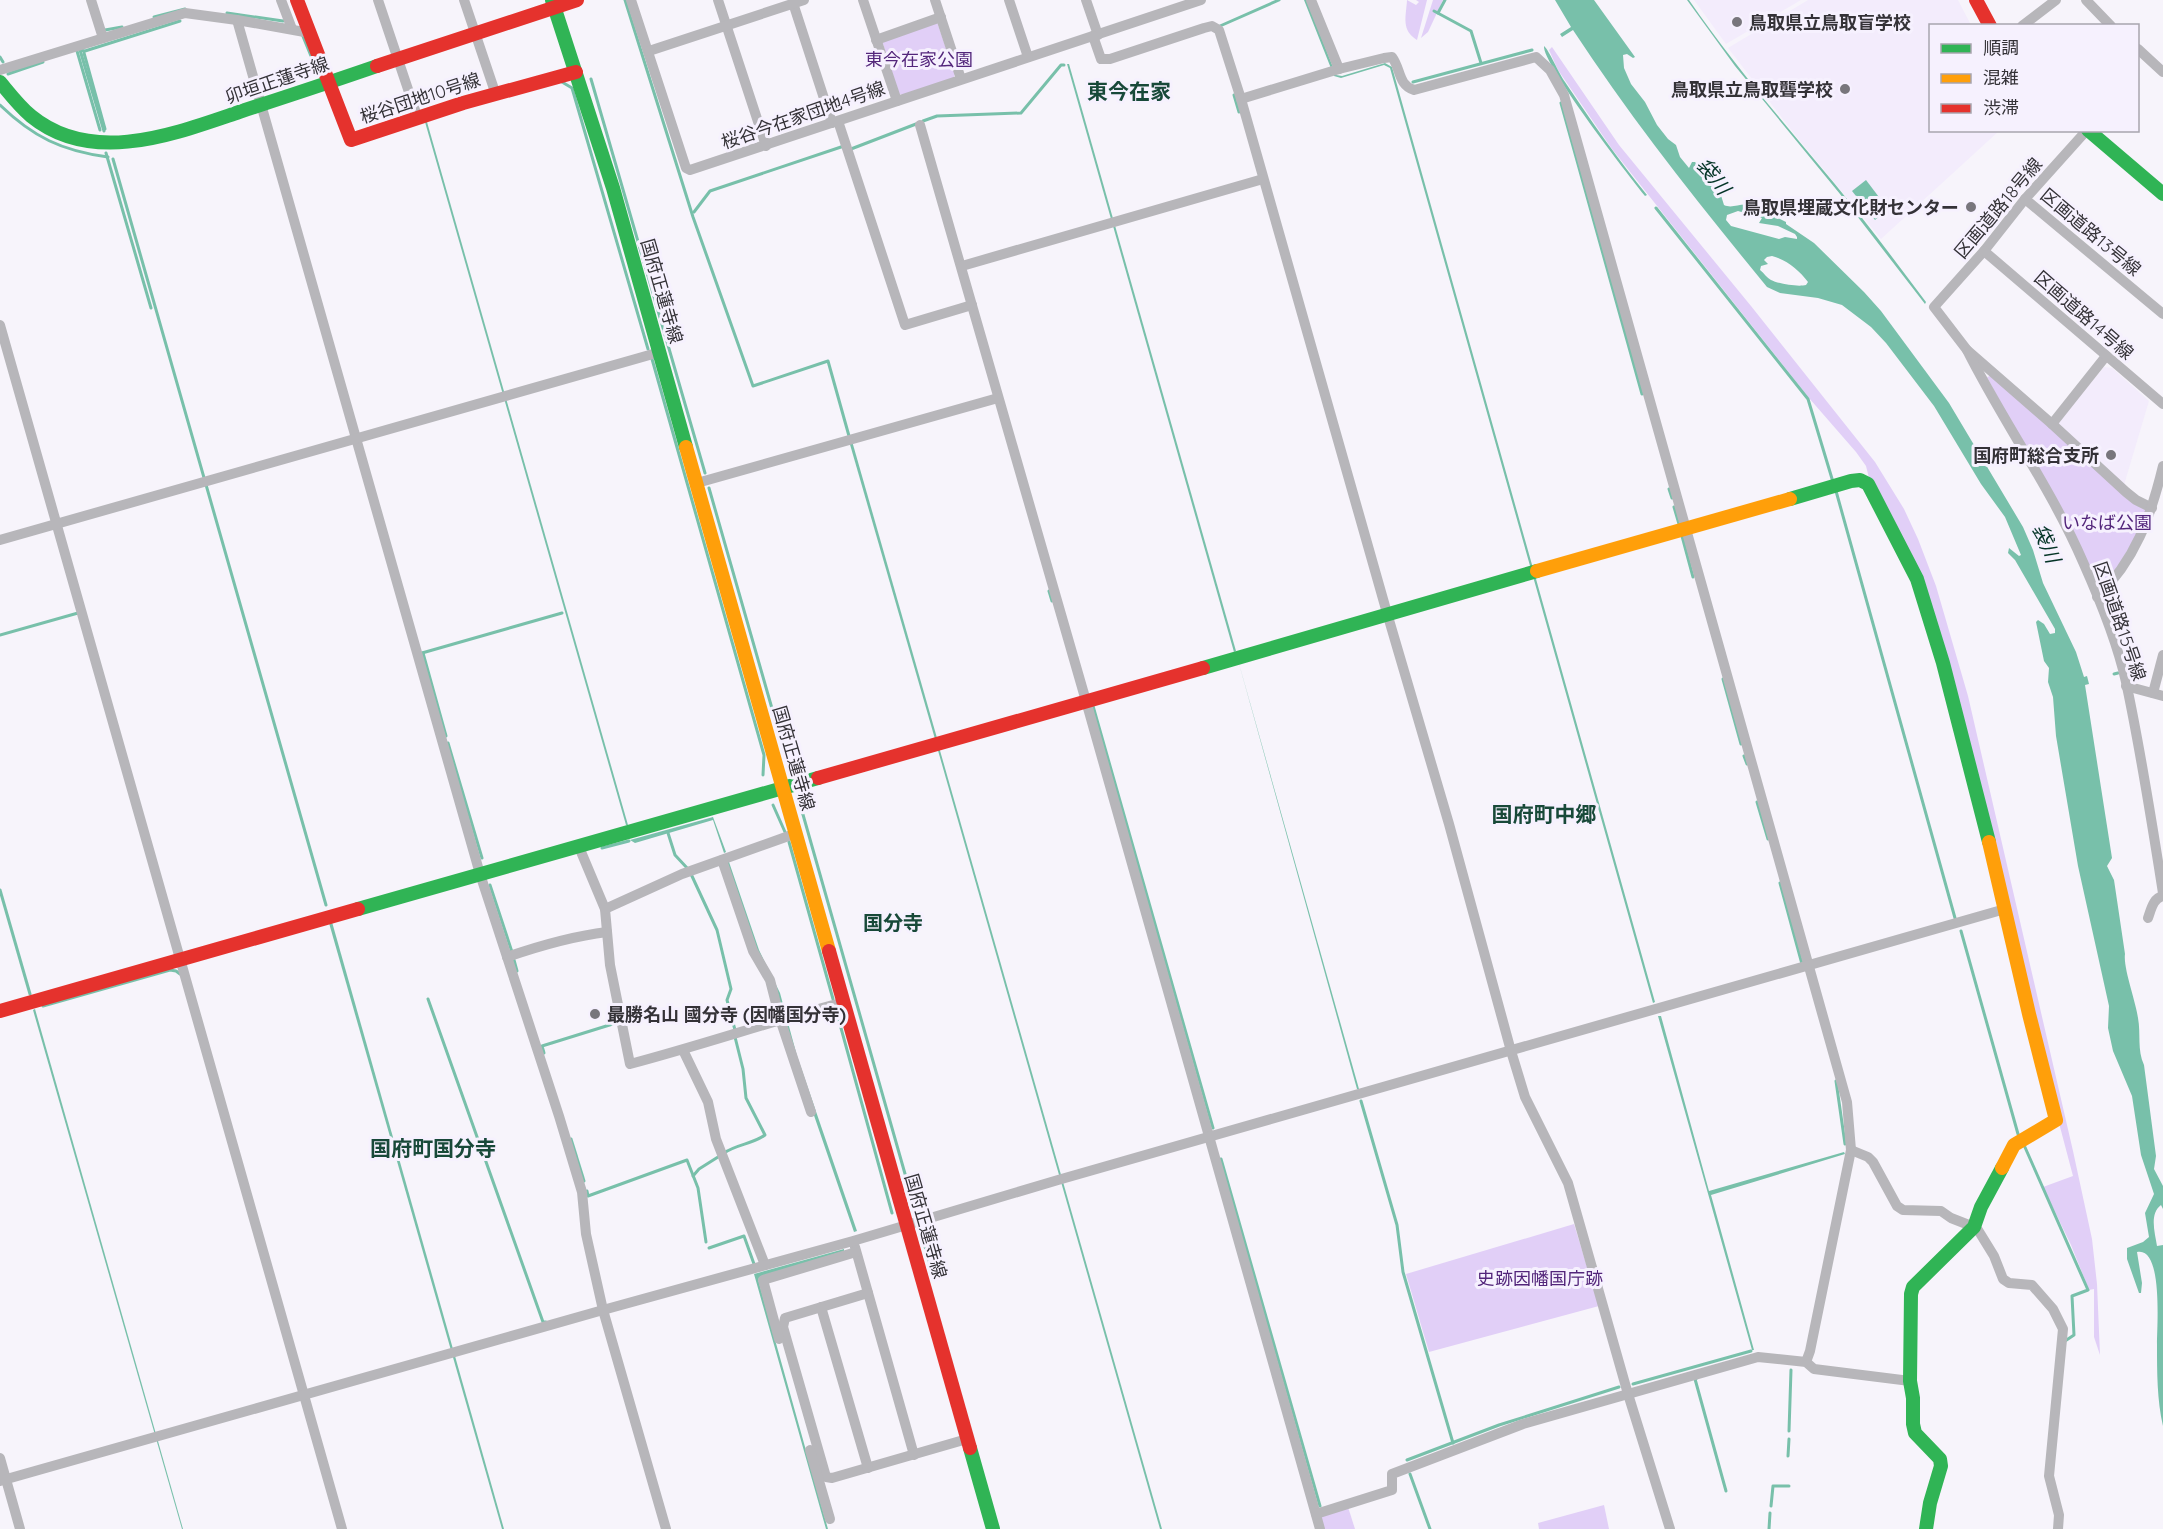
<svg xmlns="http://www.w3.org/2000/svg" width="2163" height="1529" font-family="Quicksand,'Noto Sans JP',sans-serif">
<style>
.built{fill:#f3ecfc}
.green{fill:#e1cff7}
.water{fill:#78c0aa;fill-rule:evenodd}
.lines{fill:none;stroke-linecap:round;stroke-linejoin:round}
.stream{stroke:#78c0aa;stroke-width:3}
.street{stroke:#b7b6ba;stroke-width:10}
.fast{stroke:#30b455;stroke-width:14}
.slow{stroke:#ff9f0a;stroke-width:14}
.jam{stroke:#e5322d;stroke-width:14}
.poi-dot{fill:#78767c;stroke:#f6f1fe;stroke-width:2}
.labels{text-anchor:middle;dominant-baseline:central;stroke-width:6;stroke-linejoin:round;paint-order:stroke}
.poi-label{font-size:18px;font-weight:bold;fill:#343237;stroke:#f6f1fe;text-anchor:end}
.park-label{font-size:18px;fill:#53267b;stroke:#f6f1fe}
.street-label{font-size:18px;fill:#343237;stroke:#f6f1fe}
.water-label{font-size:20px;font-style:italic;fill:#043426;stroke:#f6f1fe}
.neighbourhood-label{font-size:20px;font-weight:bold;fill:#184939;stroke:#f6f1fe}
.quarter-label{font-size:21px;font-weight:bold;fill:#184939;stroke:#f6f1fe}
</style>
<rect width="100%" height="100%" fill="#f7f4fb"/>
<g class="built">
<path d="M1694,0H1801L1726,44Z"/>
<path d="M1808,0H1958L1971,25L1930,26V130L1999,131L1881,239L1796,136L1728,48Z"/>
<path d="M2104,367L2112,368L2149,401L2124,485L2056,425Z"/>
</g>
<g class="green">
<path d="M1407,0L1416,5L1419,2L1416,0H1427L1417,40C1401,30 1406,17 1407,0Z"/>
<path d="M1433,0H1443L1428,32L1421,38Z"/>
<path d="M937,22L955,74L953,79L903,95L899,94L882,41Z"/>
<path d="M1552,47L1619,145L1751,306L1875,462L1904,509L1918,539L1936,586L1968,696L2073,1151L2092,1239L2097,1284L2100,1355L2094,1337V1289L2089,1290L2071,1245L2043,1187L2073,1176L2041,1055L1944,655L1870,482L1866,466L1856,452L1809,398L1612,149L1558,70L1549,50Z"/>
<path d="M1990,376L2149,509L2144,523L2106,586L2096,588L1987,377Z"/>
<path d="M1574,1224L1599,1306L1429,1352L1406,1274Z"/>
<path d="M1604,1505L1609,1529H1539L1538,1523Z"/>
<path d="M1348,1507L1355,1529H1323L1321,1520L1323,1515Z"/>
</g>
<g class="water">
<path d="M1304,0H1307L1336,75L1342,76L1385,63L1392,67L1655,1002L1653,1003L1390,68L1384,65L1341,78L1334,76Z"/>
<path d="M1555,0H1594L1635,57L1633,58L1627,54L1623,55L1624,68L1631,84L1645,102L1657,125L1668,139L1676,145L1680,157L1689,168L1692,162H1695L1715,185L1718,186L1724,205C1732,209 1740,203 1749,205C1762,207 1774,217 1786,222V224L1814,243L1864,292L1881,311L1949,403L2023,527L2033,550L2043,583L2076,652L2084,677L2087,676L2089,684L2085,685L2112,858L2107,866L2114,880L2125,954C2123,968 2136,1002 2138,1018C2141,1034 2137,1050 2144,1065L2156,1156L2154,1169L2163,1186V1209L2161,1205C2149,1214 2155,1233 2157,1246L2163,1245V1426C2157,1400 2157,1372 2157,1344C2157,1325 2163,1246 2137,1252L2142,1283L2141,1293H2139L2127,1259V1248L2143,1242L2149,1237L2145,1213L2154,1194L2141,1155L2132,1096L2113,1051L2108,1028L2109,1006L2078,866L2056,736L2053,697L2048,682L2049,668L2044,661L2036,622L2038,620L2044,624L2050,634L2055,633V629L2015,560L2008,553L2009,548L2019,556L2021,555L2005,517L1981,484L1934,406L1886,343L1871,327L1842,305L1818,298L1780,293L1767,287C1699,204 1632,120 1573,30L1562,37L1560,34L1571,27ZM1738,211L1762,218L1759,223L1778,226L1795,234L1797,237V239L1785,237L1779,239L1731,226L1726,220L1727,215ZM1772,256C1787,260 1799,270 1808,282L1806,285C1798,287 1779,284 1771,280C1767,278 1764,273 1760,270L1761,266L1768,264L1764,260L1767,257Z"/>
<path d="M1687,0H1689C1733,64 1784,123 1834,183C1866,222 1896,262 1926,302L1925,304L1840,194L1735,66Z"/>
<path d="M1544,46C1549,50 1559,74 1565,82C1591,121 1618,159 1647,195L1645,196C1629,176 1542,64 1544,46Z"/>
<path d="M1067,64H1069L1083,113L1236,651L1234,652Z"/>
<path d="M425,122H427L628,825H626Z"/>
<path d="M1866,180L1888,209L1875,220L1852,191Z"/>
<path d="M849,441H852L937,738L935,739Z"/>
<path d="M1238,660L1359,1089H1357Z"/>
<path d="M937,747H939L1162,1529H1160Z"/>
<path d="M713,817L726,852L724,853L713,820L635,843L630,840Z"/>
<path d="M727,862H729L759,950L780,993L797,1056L857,1231L854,1232Z"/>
<path d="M332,922L504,1529H502L329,923Z"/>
<path d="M35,1009L183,1529H182L33,1010Z"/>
<path d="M1658,1016H1661L1709,1191L1844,1152L1845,1154L1711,1195L1754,1350H1752Z"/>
<path d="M844,1249V1252L758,1279L828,1529H826L754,1274Z"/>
</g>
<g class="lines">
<g class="stream">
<path d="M625,0L693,217L753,386L828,361L849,436"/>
<path d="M1434,11L1471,31L1481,63"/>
<path d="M227,13L283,21"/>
<path d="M1438,13L1445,0"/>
<path d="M154,17L185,9"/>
<path d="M1220,26L1279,0"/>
<path d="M105,30L122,27"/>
<path d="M302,34L311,56"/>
<path d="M80,50L85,51L180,21"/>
<path d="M80,50L104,131"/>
<path d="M77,51L100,130"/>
<path d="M84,53L105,129"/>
<path d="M0,57L3,62"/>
<path d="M8,74L43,62"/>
<path d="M591,79L705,473"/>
<path d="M562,82L572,88L648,349"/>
<path d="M1413,82L1532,50"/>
<path d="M1234,95L1239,112"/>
<path d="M1561,103L1642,394"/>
<path d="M0,105C33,137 62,151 108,157"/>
<path d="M923,121L937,116L1021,113L1061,65H1064"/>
<path d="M851,149L916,124"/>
<path d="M106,153L151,308"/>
<path d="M113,159L326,905"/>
<path d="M1656,208L1808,399L1833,482"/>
<path d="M694,212L710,191L844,146"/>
<path d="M652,359L764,755L763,775"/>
<path d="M709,488L775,719"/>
<path d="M1669,489L1672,498"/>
<path d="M1836,491L1955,918"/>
<path d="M1674,507L1679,524"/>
<path d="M1682,536L1693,577"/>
<path d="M1049,591L1052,601"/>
<path d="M0,635L78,613"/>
<path d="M422,653L562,613"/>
<path d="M423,653L446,736"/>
<path d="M2114,674L2118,673"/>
<path d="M1723,679L1741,744"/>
<path d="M1093,706L1213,1128"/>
<path d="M781,739L791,772"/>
<path d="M448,743L482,858"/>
<path d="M1744,756L1747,764"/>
<path d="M798,797L915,1209"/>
<path d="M1757,802L1768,839"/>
<path d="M773,805L785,832"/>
<path d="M668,833L675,855L688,869"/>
<path d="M789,842L833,999"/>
<path d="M602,848L629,841"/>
<path d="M691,874L717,930L731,989L727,1000L735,1030"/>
<path d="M1780,883L1802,964"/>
<path d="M490,885L512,952"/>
<path d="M0,890L30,994"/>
<path d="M1961,931L2018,1134"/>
<path d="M514,960L517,971"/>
<path d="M428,999L481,1148"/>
<path d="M43,1006L170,970L176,971L180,974"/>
<path d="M836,1010L892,1213"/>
<path d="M544,1053L542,1046L616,1023"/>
<path d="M1836,1081L1845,1144"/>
<path d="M1361,1101L1397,1225L1403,1272L1453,1443"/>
<path d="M571,1139L584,1181"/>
<path d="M2024,1145L2088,1290L2072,1296L2074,1335L2065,1341"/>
<path d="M724,1153C737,1144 753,1144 765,1135L746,1098L743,1069L735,1037"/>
<path d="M485,1159L543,1322H546"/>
<path d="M1221,1159L1320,1506"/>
<path d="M693,1176L699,1169L718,1157"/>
<path d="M587,1191L588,1196L687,1160L698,1188L706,1242"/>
<path d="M922,1236L930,1264"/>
<path d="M709,1248L744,1236L754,1264"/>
<path d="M1697,1378L1695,1379L1726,1491"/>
<path d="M1633,1384L1751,1351"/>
<path d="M1789,1431L1791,1370"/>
<path d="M1788,1456L1789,1439"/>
<path d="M1407,1460L1499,1425L1619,1387"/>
<path d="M1410,1474L1430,1529"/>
<path d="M1771,1506L1773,1486H1789"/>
<path d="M1769,1529L1770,1513"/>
</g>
<g class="street">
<path d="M91,0L103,38"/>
<path d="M281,0L292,29"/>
<path d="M378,0L417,116"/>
<path d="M464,0L495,92"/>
<path d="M631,0L686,168L690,170L1201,0"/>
<path d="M718,0L766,146"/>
<path d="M863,0L897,101"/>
<path d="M935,0L961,79"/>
<path d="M1009,0L1028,57"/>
<path d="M1086,0L1098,35"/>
<path d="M1311,0L1339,69"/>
<path d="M2086,0L2111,26"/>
<path d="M793,3L832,123"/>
<path d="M237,20L480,874L559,1116L582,1192L586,1234L603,1310L666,1529"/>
<path d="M2022,26L2056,0"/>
<path d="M1093,36L1101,59H1110L1204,28L1212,26L1219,30L1241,99L1387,613L1449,824L1511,1051L1525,1097L1568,1183L1628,1394L1670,1529"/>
<path d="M876,40L941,17"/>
<path d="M2138,49L2163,72"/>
<path d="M649,51L804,0"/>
<path d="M0,70L185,13L237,20L310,33"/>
<path d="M1241,99L1339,69L1384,58L1392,57C1401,69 1398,85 1414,90L1536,57L1550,70L1564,95L1847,1102L1851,1150L1810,1351L1806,1362"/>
<path d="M838,121L905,325L972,305"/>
<path d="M920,125L1086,701L1320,1529"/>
<path d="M2087,130L2025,199L1984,251L1934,307L1967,350L2052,424L2106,356"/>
<path d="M2025,199L2163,314"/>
<path d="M1984,251L2163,404"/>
<path d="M962,266L1263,179"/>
<path d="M0,325L342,1529"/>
<path d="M1967,350C2003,422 2051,488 2083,562C2100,600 2117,641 2126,682C2141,752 2152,823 2163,893"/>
<path d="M2052,424L2126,492L2136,500L2152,508"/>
<path d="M697,483L998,398"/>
<path d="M0,540L660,352"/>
<path d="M2097,597C2135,561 2151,516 2163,466"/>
<path d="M2126,686L2163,696"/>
<path d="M2153,693L2163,655"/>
<path d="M579,847L605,909L610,965L630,1064C702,1045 772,1021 844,1002"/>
<path d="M722,860L753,951L770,980L780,1019L811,1112"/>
<path d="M605,909L682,874L797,833"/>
<path d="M2148,918C2151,910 2153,898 2163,896"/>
<path d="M507,957C539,946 574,936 607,932"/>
<path d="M683,1050L708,1102L716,1139L765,1265"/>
<path d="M1851,1150L1868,1157L1873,1162L1897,1206L1903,1210L1941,1211L1951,1218L1974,1227L1978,1230L1994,1256L2003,1279L2009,1283L2032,1285L2053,1309L2063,1329L2049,1476L2059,1515L2058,1529"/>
<path d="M855,1247L914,1455"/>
<path d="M868,1293L785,1318L783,1327L826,1477L832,1478L967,1439"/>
<path d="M821,1307L868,1468"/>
<path d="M779,1339L763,1280L856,1252"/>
<path d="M810,1450L830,1519"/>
<path d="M0,1458L20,1529"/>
<path d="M0,1481L603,1310L853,1241L1058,1180L2005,909"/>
<path d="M1316,1514L1392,1490V1474L1523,1424L1758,1357L1806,1362L1814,1369L1910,1381"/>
</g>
<g class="fast">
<path d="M552,0L613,188L686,447"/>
<path d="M0,82C10,94 19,106 31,116C92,166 174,134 239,112C285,97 331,82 377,66"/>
<path d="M2088,130L2163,194"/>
<path d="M1790,499L1851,481L1860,480L1868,484L1917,579L1943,663L1989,842"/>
<path d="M1203,668L1537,571"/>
<path d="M358,909L818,778"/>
<path d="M970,1448L993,1529"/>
<path d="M1926,1529L1930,1503L1941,1466L1940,1459L1915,1433L1913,1424V1398L1910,1381L1911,1294L1913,1287L1974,1227L1981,1207L2002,1168"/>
</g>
<g class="slow">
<path d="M686,447L829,951"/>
<path d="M1537,571L1790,499"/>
<path d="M1989,842L2029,1014L2056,1120L2014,1145L2002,1168"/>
</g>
<g class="jam">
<path d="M297,0L351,140L463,103L576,72"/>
<path d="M1976,0L1990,26"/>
<path d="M377,66L577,0"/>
<path d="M818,778L1203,668"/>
<path d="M829,951L970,1448"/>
<path d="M0,1011L358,909"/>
</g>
</g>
<g class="poi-dot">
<circle cx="1737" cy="22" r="6"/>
<circle cx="1845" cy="89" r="6"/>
<circle cx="1971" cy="207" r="6"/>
<circle cx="2111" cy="455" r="6"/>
<circle cx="595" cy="1014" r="6"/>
</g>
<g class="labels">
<g class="poi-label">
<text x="1749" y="22" text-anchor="start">鳥取県立鳥取盲学校</text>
<text x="1833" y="89">鳥取県立鳥取聾学校</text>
<text x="1959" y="207">鳥取県埋蔵文化財センター</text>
<text x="2099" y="455">国府町総合支所</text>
<text x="607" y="1014" text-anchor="start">最勝名山 國分寺 (因幡国分寺)</text>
</g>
<g class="park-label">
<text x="919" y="59">東今在家公園</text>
<text x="2107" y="522">いなば公園</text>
<text x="1540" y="1278">史跡因幡国庁跡</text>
</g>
<g class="street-label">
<text transform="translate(277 80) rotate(-19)">卯垣正蓮寺線</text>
<text transform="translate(420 98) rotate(-18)">桜谷団地10号線</text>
<text transform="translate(803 115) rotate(-19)">桜谷今在家団地4号線</text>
<text transform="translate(1998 208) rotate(-50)">区画道路18号線</text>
<text transform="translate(2091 232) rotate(40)">区画道路13号線</text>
<text transform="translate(662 291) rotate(74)">国府正蓮寺線</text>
<text transform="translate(2084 315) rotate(41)">区画道路14号線</text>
<text transform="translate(2120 621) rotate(71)">区画道路15号線</text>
<text transform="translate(794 758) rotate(74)">国府正蓮寺線</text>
<text transform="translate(926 1226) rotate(74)">国府正蓮寺線</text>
</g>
<g class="water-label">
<text transform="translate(1714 176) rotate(52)">袋川</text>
<text transform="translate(2047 543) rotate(67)">袋川</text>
</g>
<g class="neighbourhood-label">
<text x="893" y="922">国分寺</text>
</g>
<g class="quarter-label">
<text x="1129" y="91">東今在家</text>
<text x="1544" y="814">国府町中郷</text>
<text x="433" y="1148">国府町国分寺</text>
</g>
</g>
<rect x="1929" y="24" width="210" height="108" fill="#f6f1fe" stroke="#a8a5ae" stroke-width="1.5"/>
<rect x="1941" y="44" width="30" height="9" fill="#30b455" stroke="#a8a5ae" stroke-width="1.5"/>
<text x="1983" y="54" font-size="18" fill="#343237">順調</text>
<rect x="1941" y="74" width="30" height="9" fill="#ff9f0a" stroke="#a8a5ae" stroke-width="1.5"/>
<text x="1983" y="84" font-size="18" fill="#343237">混雑</text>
<rect x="1941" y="104" width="30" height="9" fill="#e5322d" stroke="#a8a5ae" stroke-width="1.5"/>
<text x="1983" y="114" font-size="18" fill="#343237">渋滞</text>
</svg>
